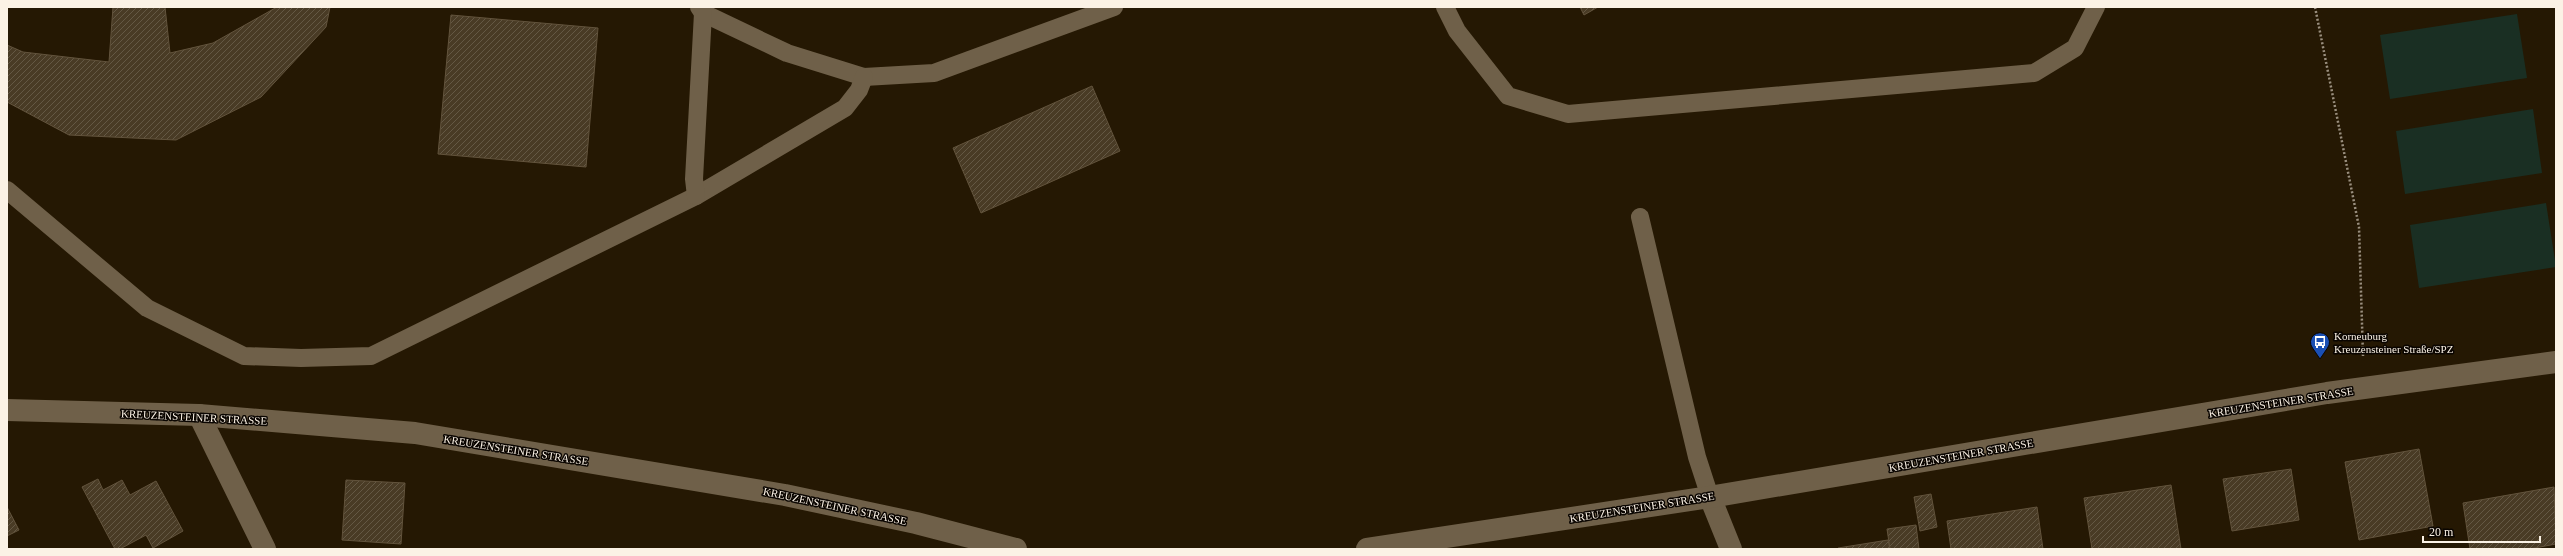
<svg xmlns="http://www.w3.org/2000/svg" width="2563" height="556" font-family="Georgia,serif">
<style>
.garden{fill:#1a2f23}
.building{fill:url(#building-hatch);stroke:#62533c}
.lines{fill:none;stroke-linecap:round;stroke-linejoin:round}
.path{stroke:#998e7e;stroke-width:2.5;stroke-dasharray:2 2;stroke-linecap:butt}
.lane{stroke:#6f6049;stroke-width:18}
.street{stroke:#6f6049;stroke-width:22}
.labels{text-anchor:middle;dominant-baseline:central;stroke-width:3;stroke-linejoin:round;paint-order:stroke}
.poi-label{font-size:11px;fill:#fbf2e5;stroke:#0a0501;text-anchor:start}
.street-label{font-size:11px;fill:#fbf2e5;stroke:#0a0501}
</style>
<defs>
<pattern id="building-hatch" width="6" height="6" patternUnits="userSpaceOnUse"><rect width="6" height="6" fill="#493b25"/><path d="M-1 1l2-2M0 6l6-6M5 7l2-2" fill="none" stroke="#645844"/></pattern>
</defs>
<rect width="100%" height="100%" fill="#251803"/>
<g class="garden">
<path d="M2517,14L2527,78L2390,99L2380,35Z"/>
<path d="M2533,109L2542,173L2405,194L2396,131Z"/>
<path d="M2546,203L2556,267L2419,288L2410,225Z"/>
</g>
<g class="building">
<path d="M113,7H165L170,53L213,43L277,7H330L326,27L261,97L176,140L69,135L7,102V45L23,52L109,62Z"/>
<path d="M1580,7H1598L1584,15Z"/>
<path d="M451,15L598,28L586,167L438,154Z"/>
<path d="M1092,86L1120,151L981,213L953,148Z"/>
<path d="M2419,449L2433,526L2359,540L2345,462Z"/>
<path d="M2291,469L2299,520L2232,531L2223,479Z"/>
<path d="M98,479L103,490L122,480L130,495L156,481L183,531L153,548L146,535L120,549H115L82,487Z"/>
<path d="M346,480L405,483L401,544L342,540Z"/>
<path d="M2171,485L2181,549H2092L2084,498Z"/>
<path d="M2554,487L2556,544L2529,549H2470L2463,503Z"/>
<path d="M1931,494L1937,527L1920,531L1914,497Z"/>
<path d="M7,507L19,530L7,536Z"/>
<path d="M2037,507L2043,549H1951L1947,521Z"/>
<path d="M1916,525L1919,549H1890L1887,529Z"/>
<path d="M1888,540L1890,549H1838V548Z"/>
</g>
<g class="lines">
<path class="path" d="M2315,7L2359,227L2363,356"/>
<g class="lane">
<path d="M699,7L703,13L787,53L864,77L934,73L1114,7"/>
<path d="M1445,7L1457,31L1508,96L1568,114L2034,73L2075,48L2096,7"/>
<path d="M7,190L147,308L244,356L301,358L371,356L696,196L845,108L859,90L864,77"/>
<path d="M696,196L694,179L703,13"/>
<path d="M1640,217L1697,457L1710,497"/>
</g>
<g class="street">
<path d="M7,410L199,415L415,433L785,495L916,523L1016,549"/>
<path d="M199,415L265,549"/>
<path d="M1710,497L1731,549"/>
<path d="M1367,549L1710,497L2327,393L2556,362"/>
</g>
</g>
<defs>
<g id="bus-pin" transform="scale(1)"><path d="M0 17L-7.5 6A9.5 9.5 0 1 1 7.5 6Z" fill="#1a4fb4" stroke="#0a0501"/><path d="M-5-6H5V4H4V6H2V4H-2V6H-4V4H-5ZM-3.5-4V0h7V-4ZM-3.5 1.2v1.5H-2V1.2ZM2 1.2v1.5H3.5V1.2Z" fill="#fff"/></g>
</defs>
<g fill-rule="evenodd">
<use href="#bus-pin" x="2320" y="342"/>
</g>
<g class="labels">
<g class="poi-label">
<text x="2334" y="336">Korneuburg<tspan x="2334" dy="13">Kreuzensteiner Straße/SPZ</tspan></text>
</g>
<g class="street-label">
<text transform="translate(2281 402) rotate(-9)">KREUZENSTEINER STRASSE</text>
<text transform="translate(194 417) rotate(3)">KREUZENSTEINER STRASSE</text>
<text transform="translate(516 450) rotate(9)">KREUZENSTEINER STRASSE</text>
<text transform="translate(1961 455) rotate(-10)">KREUZENSTEINER STRASSE</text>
<text transform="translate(835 506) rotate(12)">KREUZENSTEINER STRASSE</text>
<text transform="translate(1642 507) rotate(-9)">KREUZENSTEINER STRASSE</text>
</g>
</g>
<rect width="2563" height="556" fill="none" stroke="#fbf2e5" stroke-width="16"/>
<path d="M2423 536v6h117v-6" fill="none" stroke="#fbf2e5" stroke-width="2"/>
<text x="2429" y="536" font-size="12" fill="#fbf2e5" stroke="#0a0501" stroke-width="3" paint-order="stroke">20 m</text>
</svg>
